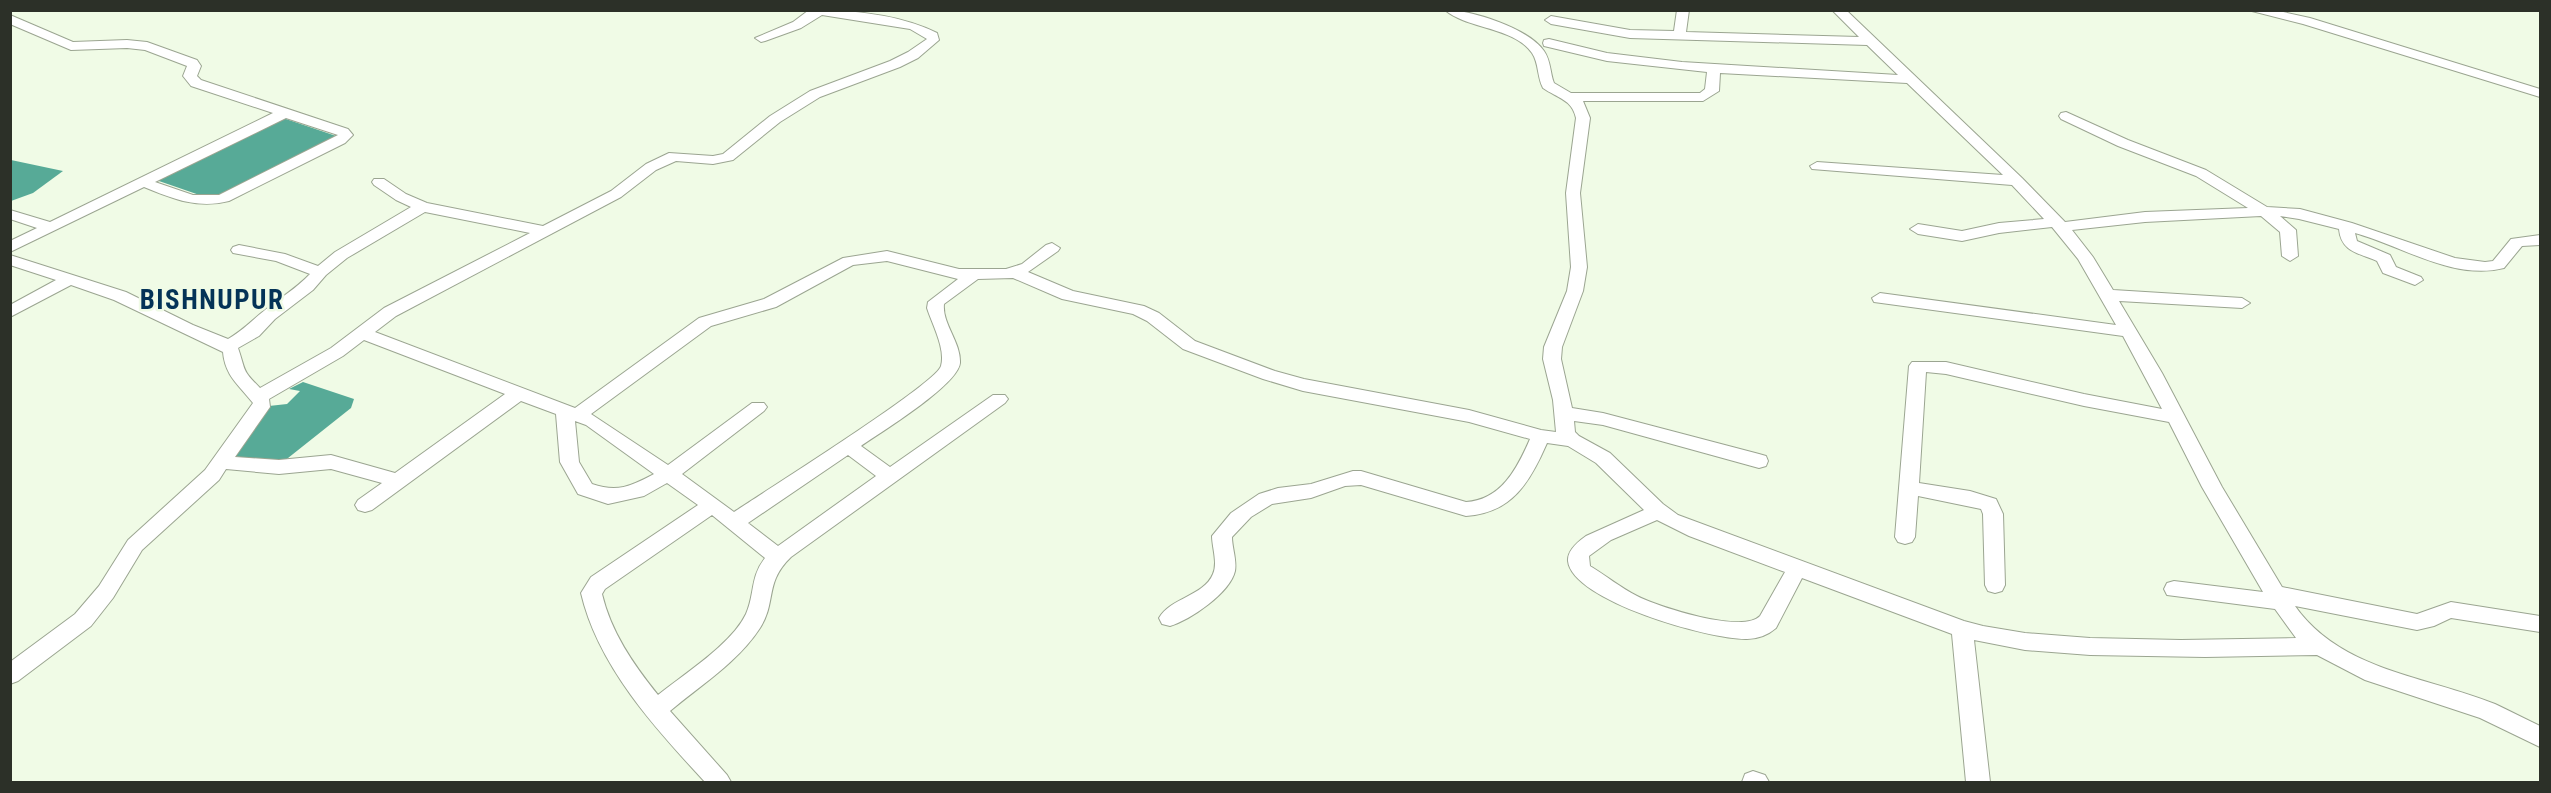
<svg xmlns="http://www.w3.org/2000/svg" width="2551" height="793" font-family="'Roboto Condensed',sans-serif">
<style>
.water{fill:#57aa97}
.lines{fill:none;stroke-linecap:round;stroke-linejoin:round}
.minor-casing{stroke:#9ba591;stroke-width:2}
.minor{fill:#fff;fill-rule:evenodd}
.labels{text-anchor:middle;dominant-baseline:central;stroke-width:5;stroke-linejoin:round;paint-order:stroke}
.district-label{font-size:27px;font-weight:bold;letter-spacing:1.5px;fill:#043357;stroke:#f0fbe6}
</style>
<rect width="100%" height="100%" fill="#f0fbe6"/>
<g class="water">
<path d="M283,118L342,138L211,199L156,180Z"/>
<path d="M11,160L63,171L33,193L11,201Z"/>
<path d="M303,382L354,399L351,408L283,462L232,456L269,406L287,404L300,391L289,389Z"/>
</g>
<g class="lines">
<g class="minor-casing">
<g id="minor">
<path d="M809,10C852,10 899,14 937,33L939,40L918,58L900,67L820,97L780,122L733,160L713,164L676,161L656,170L621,197L396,316L375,332L575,408L699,318L764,299L843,258L887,251L959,269H1006L1022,264L1046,245L1052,243L1060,248L1058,251L1028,272L1073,291L1144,306L1159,313L1195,341L1275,371L1304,379L1469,410L1541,430L1556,432L1553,400L1543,359L1544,347L1567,291L1571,267L1566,193L1576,118C1572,99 1557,98 1543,88C1537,77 1539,63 1532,53C1514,27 1467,29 1445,10C1472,10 1528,28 1544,51C1551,61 1550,73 1554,83L1571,93H1700L1705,89L1707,72L1607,61L1544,46L1543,43L1544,40L1549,39L1607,53L1682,62L1898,75L1867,45L1630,38L1551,24L1545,20L1551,16L1630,30L1674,31L1677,10H1689L1686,32L1859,37L1832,10H1846L2022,178L2065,222L2145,212L2248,208L2196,176L2118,146L2061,119L2059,116L2061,113L2066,112L2128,140L2206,170L2267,207L2300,209L2352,223L2455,258L2485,262L2493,261L2511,239L2540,235V245L2522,246L2504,268C2454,281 2402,246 2355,233L2357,241L2390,255L2396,267L2421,277L2423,280L2415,285L2383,273L2377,261C2359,253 2341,252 2339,229L2299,219L2280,216L2296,230L2298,256L2290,261L2282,256L2280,232L2261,216L2145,222L2072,230L2093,257L2113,290L2242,298L2250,303L2242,308L2119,301L2162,373L2222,487L2282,587L2417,614L2451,602L2540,616V632L2451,618L2434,626L2417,630L2295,606C2341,671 2426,676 2495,704C2510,711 2525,719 2540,726V747L2480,718L2365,680L2317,655L2205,657L2090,655L2025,650L1974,640L1990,782H1966L1952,634L1802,578L1776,628C1768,635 1757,639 1747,639C1711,640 1572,601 1568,561C1567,550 1579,541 1586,536L1644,510L1596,463L1568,446L1547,443C1530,482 1512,513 1466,516L1361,485L1345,486L1311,498L1272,504L1251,517L1232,537C1232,548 1237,560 1235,571C1230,593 1190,620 1170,626L1162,624L1159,618C1170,598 1204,596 1213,574C1218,563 1212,547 1212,536L1231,513L1259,494L1278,488L1311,484L1353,471H1361L1466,502C1501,500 1517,469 1530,439L1469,422L1303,391L1263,379L1183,349L1147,321L1133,314L1062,299L1013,278L978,279L944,304C942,324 961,342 960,363C958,385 881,432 861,446L890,467L993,395H1005L1008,399L1005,403L791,557C764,583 777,601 760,628C738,662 701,685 670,711L727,775L731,782H705C655,728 598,666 581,593L591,577L698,505L667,483L644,496L608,504L578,494L560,462L556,414L521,401L372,510L365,512L358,510L355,505L358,500L382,483L331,469L279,474L226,469L219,480L142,550L113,598L91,626L18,681L10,684V662L75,614L99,586L128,540L205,470L253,403C239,385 225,376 223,352L114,300L71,285L10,317V305L56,280L10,265V255L126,292L193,325L228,339C245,329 251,321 265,310C280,298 297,288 310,274L276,261L233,253L231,250L233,247L239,245L285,254L318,266L335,252L411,207L396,200L374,185L372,182L374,179H384L406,194L427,203L543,226L611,191L646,164L669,153L713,156L723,154L770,116L810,91L890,61L908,52L927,39L910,29L822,15L801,28L765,41L761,42L755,38L793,22ZM1720,73L1907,83L2003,175L1817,162L1810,166L1812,169L2012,185L2044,219L1999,223L1962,231L1918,224L1910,229L1918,234L1962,241L1999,233L2052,227L2078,259L2116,325L1880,293L1872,298L1874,302L2123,336L2162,409L2084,394L1946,362H1912L1909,366L1895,537L1898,542L1905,544L1912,542L1915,537L1918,496L1981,509L1983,514L1985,585L1988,591L1995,593L2002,591L2005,585L2003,514L1996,499L1970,491L1919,483L1926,372L1946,374L2084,406L2169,422L2202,487L2263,592L2174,581L2167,583L2164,589L2167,595L2275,609L2296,638L2181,640L2090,638L2025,633L1983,626L1964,621L1678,515L1663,504L1610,453L1579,436L1575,432L1574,421L1603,425L1759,468L1766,466L1768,461L1766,456L1759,454L1603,413L1572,408L1561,359L1562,347L1583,291L1587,267L1580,193L1590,118L1583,101H1703L1719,91ZM425,212L530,233L384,308L331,348L260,388C241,369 246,371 238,348L259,336L275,319L313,290L326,275L347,258ZM887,261L958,279L928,302L927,308C932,324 946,349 941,366C936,384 762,493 734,512L682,474L764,411L767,407L764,403H752L668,465L591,414L711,326L776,307L853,265ZM364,340L505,394L395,473L331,455L279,460L235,457L270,407L269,399L343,356ZM575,421L586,425L654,474C631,486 618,493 592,484L579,462ZM848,455L876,476L778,546L748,523ZM712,515L765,558C750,577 755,594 746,614C732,644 684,674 658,695C633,664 611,632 602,594L605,589ZM1657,520L1689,536L1785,572L1760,616C1743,634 1658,607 1637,596C1621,588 1605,575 1590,566L1589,556L1611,540Z"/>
<path d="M2248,10H2274L2310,18L2540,89V97L2303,24Z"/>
<path d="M10,15L73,42L127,40L147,42L197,60L201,66L197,76L201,80L348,129L353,135L345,143L229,201C198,209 173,199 144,187L10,252V241L37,228L10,219V210L50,222L273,113L191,86L183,76L187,66L145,50L127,48L71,50L10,24ZM286,118L338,135L219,195H193L155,182Z"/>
<path d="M1753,771L1765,775L1769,782H1742L1745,774Z"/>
</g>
</g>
<use href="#minor" class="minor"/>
</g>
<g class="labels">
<g class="district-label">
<text x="212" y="300">BISHNUPUR</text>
</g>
</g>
<rect width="2551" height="793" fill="none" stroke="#2c3028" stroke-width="24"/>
</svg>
